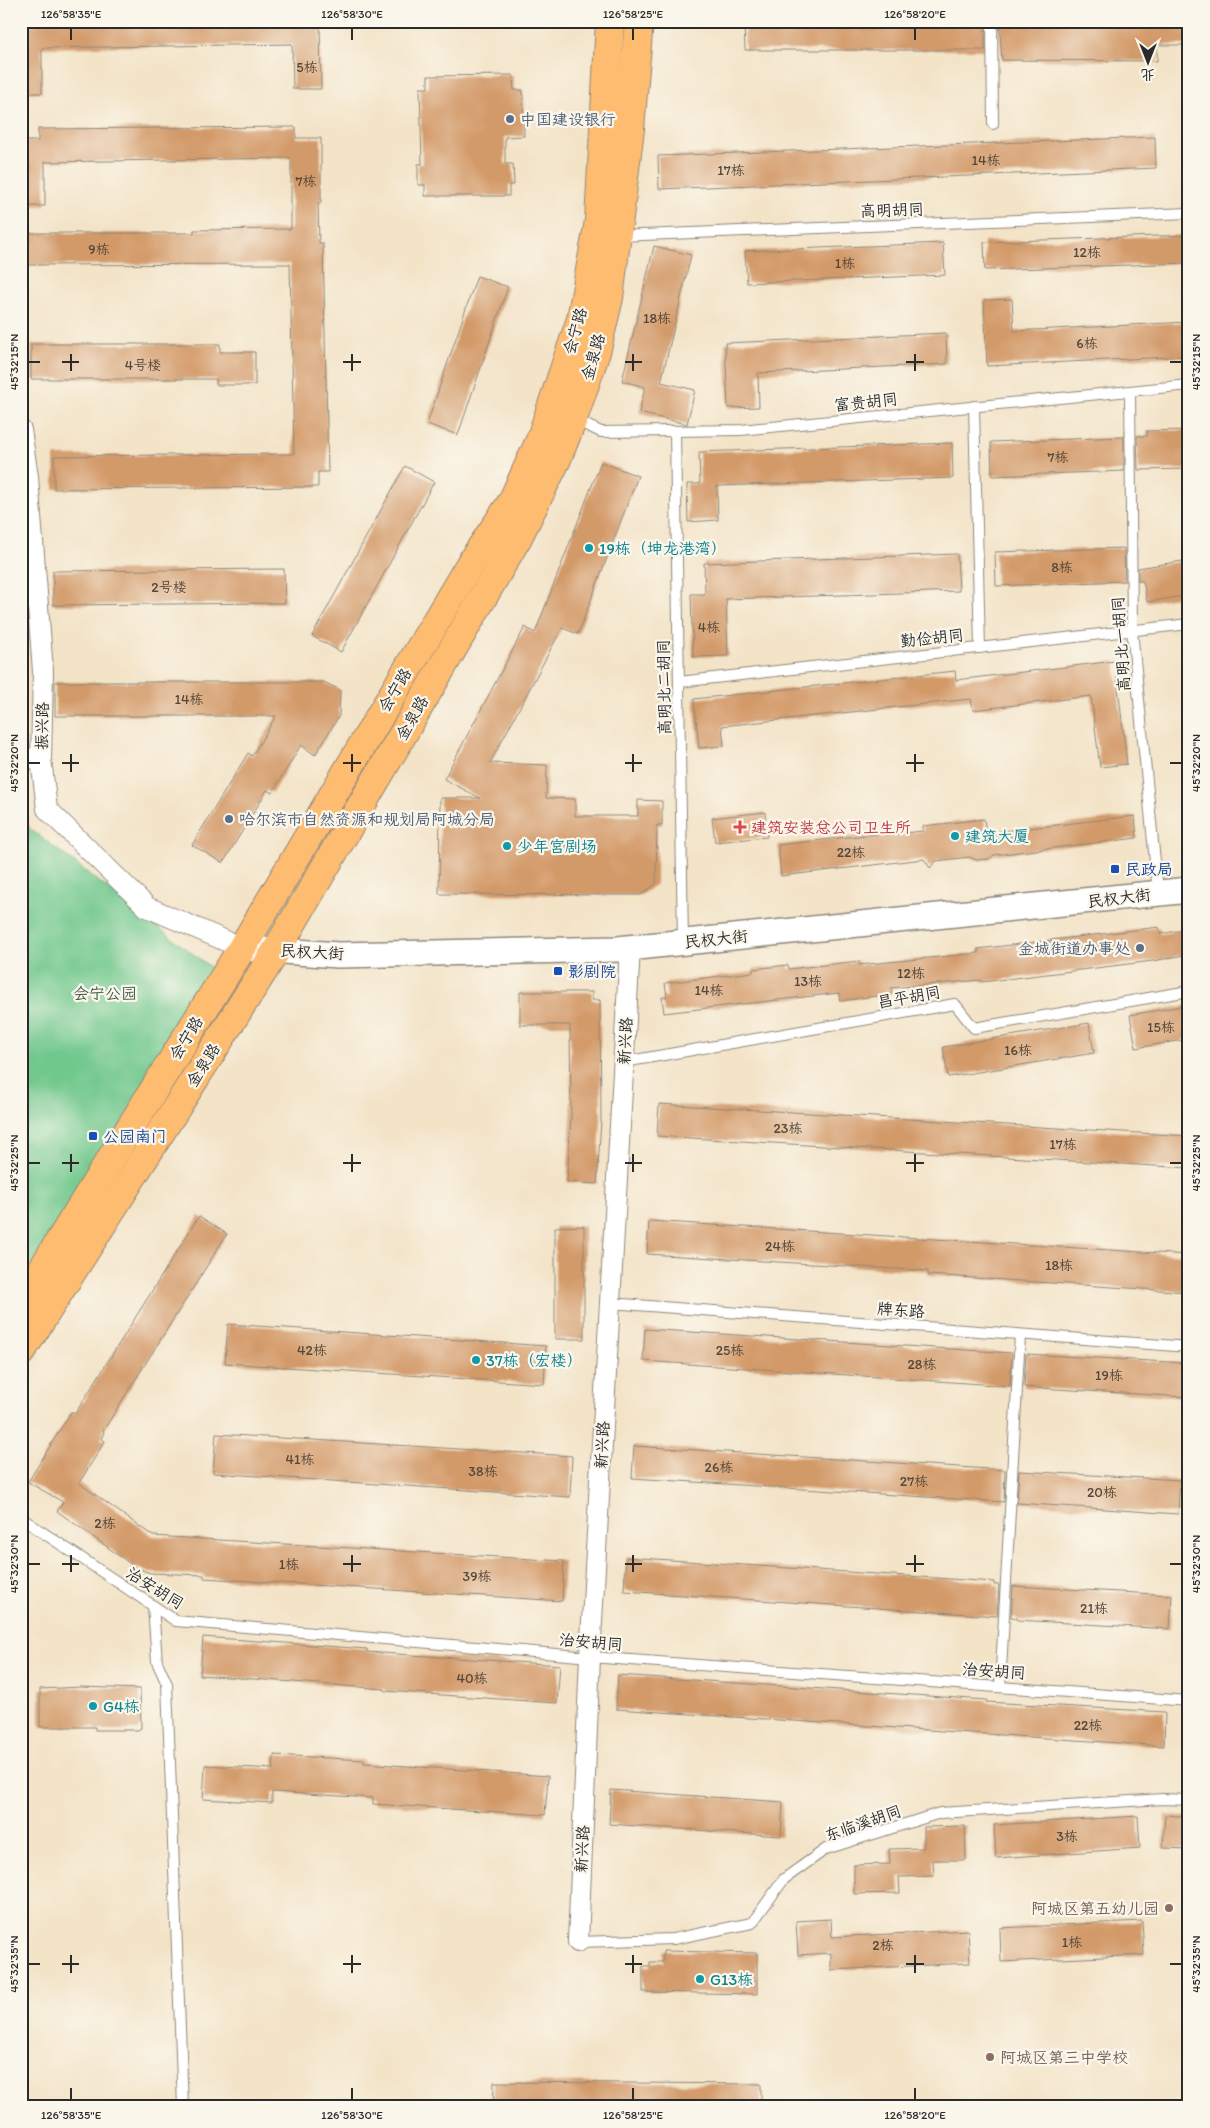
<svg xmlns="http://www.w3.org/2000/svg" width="1210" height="2128" font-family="Itim,'LXGW WenKai TC',sans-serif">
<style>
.green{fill:#71c88d;stroke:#4e7a5c}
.building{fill:#d39a69}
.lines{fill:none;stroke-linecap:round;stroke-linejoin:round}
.service-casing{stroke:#8f8779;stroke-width:12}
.minor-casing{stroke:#8f8779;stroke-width:22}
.tertiary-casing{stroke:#8f8779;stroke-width:28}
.primary-casing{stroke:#8f8779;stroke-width:30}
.service{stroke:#fff;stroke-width:10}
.minor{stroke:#fff;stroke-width:20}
.tertiary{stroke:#fff;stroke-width:25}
.primary{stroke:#febc70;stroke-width:28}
.ticks{fill:none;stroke:#2b2b2b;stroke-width:2}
.service-dot{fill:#5c6f8a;stroke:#fbf7ec;stroke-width:2}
.culture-dot{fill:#0f9aa8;stroke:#fbf7ec;stroke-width:2}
.health-dot{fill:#e0444e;stroke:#fbf7ec;stroke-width:2}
.transit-dot{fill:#1a4fb4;stroke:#fbf7ec;stroke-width:2}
.education-dot{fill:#8d6e63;stroke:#fbf7ec;stroke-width:2}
.labels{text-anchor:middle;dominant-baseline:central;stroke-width:4.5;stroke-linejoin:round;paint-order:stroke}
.number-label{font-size:14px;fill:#55473a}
.service-label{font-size:16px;fill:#4e5e75;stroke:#fbf7ec;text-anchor:start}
.street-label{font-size:16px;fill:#2b2b2b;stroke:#fbf7ec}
.culture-label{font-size:16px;fill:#0d838f;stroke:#fbf7ec;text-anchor:start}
.health-label{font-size:16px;fill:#be3a42;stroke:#fbf7ec;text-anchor:start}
.transit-label{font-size:16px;fill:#164399;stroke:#fbf7ec;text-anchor:start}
.park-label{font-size:16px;fill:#405a48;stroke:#fbf7ec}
.education-label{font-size:16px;fill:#785e54;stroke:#fbf7ec;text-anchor:end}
.neatline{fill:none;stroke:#2b2b2b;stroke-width:2}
.ticks-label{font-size:12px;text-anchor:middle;fill:#2b2b2b}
</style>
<rect width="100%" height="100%" fill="#fbf7ec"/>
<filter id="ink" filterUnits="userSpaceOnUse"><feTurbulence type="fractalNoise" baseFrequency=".02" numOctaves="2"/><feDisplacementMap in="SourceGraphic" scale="10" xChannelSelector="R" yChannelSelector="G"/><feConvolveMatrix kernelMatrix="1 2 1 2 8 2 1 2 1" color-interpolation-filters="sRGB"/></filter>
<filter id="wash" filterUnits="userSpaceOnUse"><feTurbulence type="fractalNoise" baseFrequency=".0096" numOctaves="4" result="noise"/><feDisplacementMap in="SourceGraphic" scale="20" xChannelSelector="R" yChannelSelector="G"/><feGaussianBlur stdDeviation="1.12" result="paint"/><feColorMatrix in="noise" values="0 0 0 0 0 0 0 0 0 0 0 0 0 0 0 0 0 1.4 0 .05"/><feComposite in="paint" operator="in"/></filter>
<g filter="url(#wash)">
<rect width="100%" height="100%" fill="#f3e3c7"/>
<path class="green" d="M21,793L29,828L218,973L21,1280Z"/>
<g id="blocks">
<g class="building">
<path d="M35,21L320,22L321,89H293L292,44L42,48V93H21V25H35Z"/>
<path d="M744,21H985V50H745Z"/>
<path d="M999,21H1189V45H1157V61L1002,60Z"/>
<path d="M513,75L514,90H523L524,136L505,137V164H513L514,185H509V196H425V185H418V164H422L420,88H428V76Z"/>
<path d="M296,127V138H321V203H318L319,243H323L328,472H318V487L54,489V456L294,454L290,264L21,265V233H194V230L291,229V158L45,162V206H21V141H38V129Z"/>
<path d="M1155,137L1156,168L659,189L658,156Z"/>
<path d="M1189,235V263L985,270L984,242Z"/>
<path d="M943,243L945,275L747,283L745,251Z"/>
<path d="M654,246L691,255L661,382L695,390L687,424L639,413L645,387L622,381Z"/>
<path d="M477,276L508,287L458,435L427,424Z"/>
<path d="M1012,299L1014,331L1189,322V356L987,366L984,300Z"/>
<path d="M946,333L947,364L758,373L759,407L728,408L725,343Z"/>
<path d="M31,344H220V352H255V385H216V379H31Z"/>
<path d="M1189,430V469L1138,470L1137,436H1147V431Z"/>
<path d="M1124,437V471L992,476L991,442Z"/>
<path d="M952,443L953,478L717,486L718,520L688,522L687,484H700L699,452Z"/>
<path d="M601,462L638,476L578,634L562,628L490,763L547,765L546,798L575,799V816H638V800L662,801V825H657L656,884L641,895L439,894L440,798H480L444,779L525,627L535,633Z"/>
<path d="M405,466L434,482L341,652L312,636Z"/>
<path d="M1124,548L1125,581L996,586L995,552Z"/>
<path d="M957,554L959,591L726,599L728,656L693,657L691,594H705L704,563Z"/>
<path d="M1189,560V595L1147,602L1143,581H1138V568Z"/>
<path d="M284,569L285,603L53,605V571Z"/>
<path d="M1115,661L1127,764L1100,767L1091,696L973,710L971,699L722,726L724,746L699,748L694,699L955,671L956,680Z"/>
<path d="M55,682H324L340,690L339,716L315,755L301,745L272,793L267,790L223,863L192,845L248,753L252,756L276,716H55Z"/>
<path d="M765,812L767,837L715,842L712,818Z"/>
<path d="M1135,816L1137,838L994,855L989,859L976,860L970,857L936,861L930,868L924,859L781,876L778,845L884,833L885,835L923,831V826L984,819L986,833Z"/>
<path d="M1159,927L1160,934L1189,929V954L1153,961L982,982L981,980L891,988L892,994L840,1001L839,993L664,1013L662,997H667L665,983L753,972V969L788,965L789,969L859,961V965L978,953V949Z"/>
<path d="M520,992H592V1000H600L601,1120L597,1184L567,1182L571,1117L570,1025H520Z"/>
<path d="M1189,1005V1039L1136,1048L1130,1015Z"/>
<path d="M1089,1023L1094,1053L948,1077L943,1047Z"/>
<path d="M659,1104L1189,1136V1168L657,1136Z"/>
<path d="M199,1216L227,1234L103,1431L104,1432L101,1439L105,1441L79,1483L153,1536L564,1561L562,1601L204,1578V1575L150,1573L135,1567L57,1511L63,1502L28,1482L71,1412L75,1414Z"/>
<path d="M649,1221L1189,1255V1292L928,1275V1271L647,1254Z"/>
<path d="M584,1226V1339H555V1227Z"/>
<path d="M228,1324L546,1346L544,1384L225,1363Z"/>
<path d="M645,1329L1012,1353L1010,1386L643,1361Z"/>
<path d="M1026,1354L1187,1363L1186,1397L1024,1387Z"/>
<path d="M216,1434L572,1456L570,1497L213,1473Z"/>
<path d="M634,1446L1005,1470L1004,1502L632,1478Z"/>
<path d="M1019,1471L1180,1480L1178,1514L1017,1503Z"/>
<path d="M626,1557L994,1582V1585H999L997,1616L624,1591Z"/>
<path d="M1013,1586L1172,1595L1170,1629L1017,1620V1618L1011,1617Z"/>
<path d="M203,1637L367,1649V1652L560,1665L557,1703L385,1691V1689L200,1675Z"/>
<path d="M618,1675L987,1700L986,1702L1165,1712L1164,1746L616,1709Z"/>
<path d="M81,1687L140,1689L141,1728L138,1730H95V1727H40V1689Z"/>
<path d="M274,1755L364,1760V1763L548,1776L545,1815L373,1804V1798L272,1792V1803L203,1799L205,1765L273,1769Z"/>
<path d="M611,1790L783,1802L781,1836L609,1824Z"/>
<path d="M1165,1815L1189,1817V1849L1163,1848Z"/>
<path d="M1138,1816L1140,1848L996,1858L994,1825Z"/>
<path d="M965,1826L966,1860H933L934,1876L899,1877L900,1893L854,1894V1865L890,1864L889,1849L924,1848V1827Z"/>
<path d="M831,1919L832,1937L968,1930L970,1963L831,1970V1953L798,1955L796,1921Z"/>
<path d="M1142,1921L1144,1955L1001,1962L1000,1928Z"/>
<path d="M663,1951L757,1953V1994L643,1992V1966H650V1962H663Z"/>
<path d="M494,2082L761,2084V2107H493Z"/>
</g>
</g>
</g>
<g filter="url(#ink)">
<use href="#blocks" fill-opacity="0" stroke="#8f8779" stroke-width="1"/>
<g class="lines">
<g class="service-casing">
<g id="service">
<path d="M992,21L993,124"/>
<path d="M618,236L1189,213"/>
<path d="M1130,391L1132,630L1158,892"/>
<path d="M974,406L980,648"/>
<path d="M575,420L601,432L741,430L1189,385"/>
<path d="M675,431L683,942"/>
<path d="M679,682L1189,624"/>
<path d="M624,1062L955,1004L974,1028L1189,991"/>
<path d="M610,1303L1189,1347"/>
<path d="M21,1518L176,1621L590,1657L1189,1701"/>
<path d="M153,1606L157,1662L167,1684L183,2107"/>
<path d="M1000,1687L1020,1335"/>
<path d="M578,1942L673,1939L752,1923L784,1879L826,1849L940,1813L1163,1799L1189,1800"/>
</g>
</g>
<g class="minor-casing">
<g id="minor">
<path d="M21,430L28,477L43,671L41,759L47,809L147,907L242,948"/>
<path d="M21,758L41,759"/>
<path d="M578,1942L590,1657L630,948"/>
</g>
</g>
<g class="tertiary-casing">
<path id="tertiary" d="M242,948L338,955L618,949L1189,890"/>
</g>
<g class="primary-casing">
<g id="primary">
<path d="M21,1303L242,948L470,564L512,502L541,438L581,319L599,221L610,21"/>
<path d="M21,1352L276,951L517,539L556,461L573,419L596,352L609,298L630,129L639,21"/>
</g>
</g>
<use href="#service" class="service"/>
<use href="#minor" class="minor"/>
<use href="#tertiary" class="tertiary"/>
<use href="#primary" class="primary"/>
</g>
</g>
<path class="ticks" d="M71,28V40M352,28V40M633,28V40M915,28V40M71,354V371M352,354V371M633,354V371M915,354V371M28,362H40M62,362H79M343,362H361M625,362H642M906,362H924M1170,362H1182M71,754V772M352,754V772M633,754V772M915,754V772M28,763H40M62,763H79M343,763H361M625,763H642M906,763H924M1170,763H1182M71,1154V1172M352,1154V1172M633,1154V1172M915,1154V1172M28,1163H40M62,1163H79M343,1163H361M625,1163H642M906,1163H924M1170,1163H1182M71,1555V1572M352,1555V1572M633,1555V1572M915,1555V1572M28,1564H40M62,1564H79M343,1564H361M625,1564H642M906,1564H924M1170,1564H1182M71,1955V1973M352,1955V1973M633,1955V1973M915,1955V1973M28,1964H40M62,1964H79M343,1964H361M625,1964H642M906,1964H924M1170,1964H1182M71,2088V2100M352,2088V2100M633,2088V2100M915,2088V2100"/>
<g class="service-dot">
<circle cx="510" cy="119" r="5"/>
<circle cx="229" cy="819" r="5"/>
<circle cx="1140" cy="948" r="5"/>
</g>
<g class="culture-dot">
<circle cx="589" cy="548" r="5"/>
<circle cx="955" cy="836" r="5"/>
<circle cx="507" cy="846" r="5"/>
<circle cx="476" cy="1360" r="5"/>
<circle cx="93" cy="1706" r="5"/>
<circle cx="700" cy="1979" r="5"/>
</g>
<path class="health-dot" d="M737.5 819.5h5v5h5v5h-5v5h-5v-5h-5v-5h5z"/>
<g class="transit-dot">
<rect x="1110" y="864" width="10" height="10" rx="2.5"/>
<rect x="553" y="966" width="10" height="10" rx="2.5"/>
<rect x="88" y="1131" width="10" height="10" rx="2.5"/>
</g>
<g class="education-dot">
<circle cx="1169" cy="1908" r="5"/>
<circle cx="990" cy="2057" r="5"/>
</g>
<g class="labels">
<g class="number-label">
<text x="307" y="67">5栋</text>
<text x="986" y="160">14栋</text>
<text x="731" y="170">17栋</text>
<text x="306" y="181">7栋</text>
<text x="99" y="249">9栋</text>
<text x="1087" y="252">12栋</text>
<text x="845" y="263">1栋</text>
<text x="657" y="318">18栋</text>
<text x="1087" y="343">6栋</text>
<text x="143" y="365">4号楼</text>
<text x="1058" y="457">7栋</text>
<text x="1062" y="567">8栋</text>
<text x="169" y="587">2号楼</text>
<text x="709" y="627">4栋</text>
<text x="189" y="699">14栋</text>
<text x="851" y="852">22栋</text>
<text x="911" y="973">12栋</text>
<text x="808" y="981">13栋</text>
<text x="709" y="990">14栋</text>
<text x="1161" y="1027">15栋</text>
<text x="1018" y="1050">16栋</text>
<text x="788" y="1128">23栋</text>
<text x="1063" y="1144">17栋</text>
<text x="780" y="1246">24栋</text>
<text x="1059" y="1265">18栋</text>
<text x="312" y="1350">42栋</text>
<text x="730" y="1350">25栋</text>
<text x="922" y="1364">28栋</text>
<text x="1109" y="1375">19栋</text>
<text x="300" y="1459">41栋</text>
<text x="719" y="1467">26栋</text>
<text x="483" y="1471">38栋</text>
<text x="914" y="1481">27栋</text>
<text x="1102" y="1492">20栋</text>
<text x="105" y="1523">2栋</text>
<text x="289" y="1564">1栋</text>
<text x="477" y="1576">39栋</text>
<text x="1094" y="1608">21栋</text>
<text x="472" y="1678">40栋</text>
<text x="1088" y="1725">22栋</text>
<text x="1067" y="1836">3栋</text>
<text x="1072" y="1942">1栋</text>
<text x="883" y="1945">2栋</text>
</g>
<g class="service-label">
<text x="520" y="119">中国建设银行</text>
<text x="239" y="819">哈尔滨市自然资源和规划局阿城分局</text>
<text x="1130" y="948" text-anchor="end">金城街道办事处</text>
</g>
<g class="street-label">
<text transform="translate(892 210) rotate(-2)">高明胡同</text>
<text transform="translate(575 331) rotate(-74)">会宁路</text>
<text transform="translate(593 357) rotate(-74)">金泉路</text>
<text transform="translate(866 402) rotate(-6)">富贵胡同</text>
<text transform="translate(932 638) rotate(-6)">勤俭胡同</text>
<text transform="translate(1121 644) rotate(-94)">高明北一胡同</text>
<text transform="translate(664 687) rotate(-91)">高明北二胡同</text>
<text transform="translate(395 690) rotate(-59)">会宁路</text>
<text transform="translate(412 718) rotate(-60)">金泉路</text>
<text transform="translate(42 726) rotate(-89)">振兴路</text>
<text transform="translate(1119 898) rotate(-7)">民权大街</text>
<text transform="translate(716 939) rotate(-6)">民权大街</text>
<text transform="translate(312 952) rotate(3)">民权大街</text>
<text transform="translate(909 997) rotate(-10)">昌平胡同</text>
<text transform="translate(186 1038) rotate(-58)">会宁路</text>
<text transform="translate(625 1041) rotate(-87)">新兴路</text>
<text transform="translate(203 1065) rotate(-58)">金泉路</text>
<text transform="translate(901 1310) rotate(4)">牌东路</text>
<text transform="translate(602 1445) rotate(-87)">新兴路</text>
<text transform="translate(155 1588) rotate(32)">治安胡同</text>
<text transform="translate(591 1642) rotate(5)">治安胡同</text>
<text transform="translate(994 1671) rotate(4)">治安胡同</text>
<text transform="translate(863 1823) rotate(-19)">东临溪胡同</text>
<text transform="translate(582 1849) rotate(-87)">新兴路</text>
</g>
<g class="culture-label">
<text x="599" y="548">19栋（坤龙港湾）</text>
<text x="965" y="836">建筑大厦</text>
<text x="517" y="846">少年宫剧场</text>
<text x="486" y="1360">37栋（宏楼）</text>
<text x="103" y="1706">G4栋</text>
<text x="710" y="1979">G13栋</text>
</g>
<g class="health-label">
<text x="751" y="827">建筑安装总公司卫生所</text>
</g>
<g class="transit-label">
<text x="1125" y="869">民政局</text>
<text x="568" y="971">影剧院</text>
<text x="103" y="1136">公园南门</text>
</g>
<g class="park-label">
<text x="105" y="993">会宁公园</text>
</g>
<g class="education-label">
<text x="1159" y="1908">阿城区第五幼儿园</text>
<text x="1000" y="2057" text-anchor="start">阿城区第三中学校</text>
</g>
</g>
<rect width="1210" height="2128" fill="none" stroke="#fbf7ec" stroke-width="55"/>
<g transform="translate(1148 62) rotate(180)" stroke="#fbf7ec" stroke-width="4" paint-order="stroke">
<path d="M0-4L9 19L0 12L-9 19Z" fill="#2b2b2b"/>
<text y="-8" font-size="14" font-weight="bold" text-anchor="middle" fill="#2b2b2b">北</text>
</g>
<rect x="28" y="28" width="1154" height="2072" class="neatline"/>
<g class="ticks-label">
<text x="71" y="18">126°58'35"E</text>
<text x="352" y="18">126°58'30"E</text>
<text x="633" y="18">126°58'25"E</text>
<text x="915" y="18">126°58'20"E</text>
<text transform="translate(1196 362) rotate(-90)" y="4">45°32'15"N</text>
<text transform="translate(14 362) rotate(-90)" y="4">45°32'15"N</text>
<text transform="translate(14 763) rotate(-90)" y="4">45°32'20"N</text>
<text transform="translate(1196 763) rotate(-90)" y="4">45°32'20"N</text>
<text transform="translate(14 1163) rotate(-90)" y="4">45°32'25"N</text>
<text transform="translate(1196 1163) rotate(-90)" y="4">45°32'25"N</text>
<text transform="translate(14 1564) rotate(-90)" y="4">45°32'30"N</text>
<text transform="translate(1196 1564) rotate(-90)" y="4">45°32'30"N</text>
<text transform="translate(1196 1964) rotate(-90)" y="4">45°32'35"N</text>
<text transform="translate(14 1964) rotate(-90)" y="4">45°32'35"N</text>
<text x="71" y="2119">126°58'35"E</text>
<text x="352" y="2119">126°58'30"E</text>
<text x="633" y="2119">126°58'25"E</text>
<text x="915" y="2119">126°58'20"E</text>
</g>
</svg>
